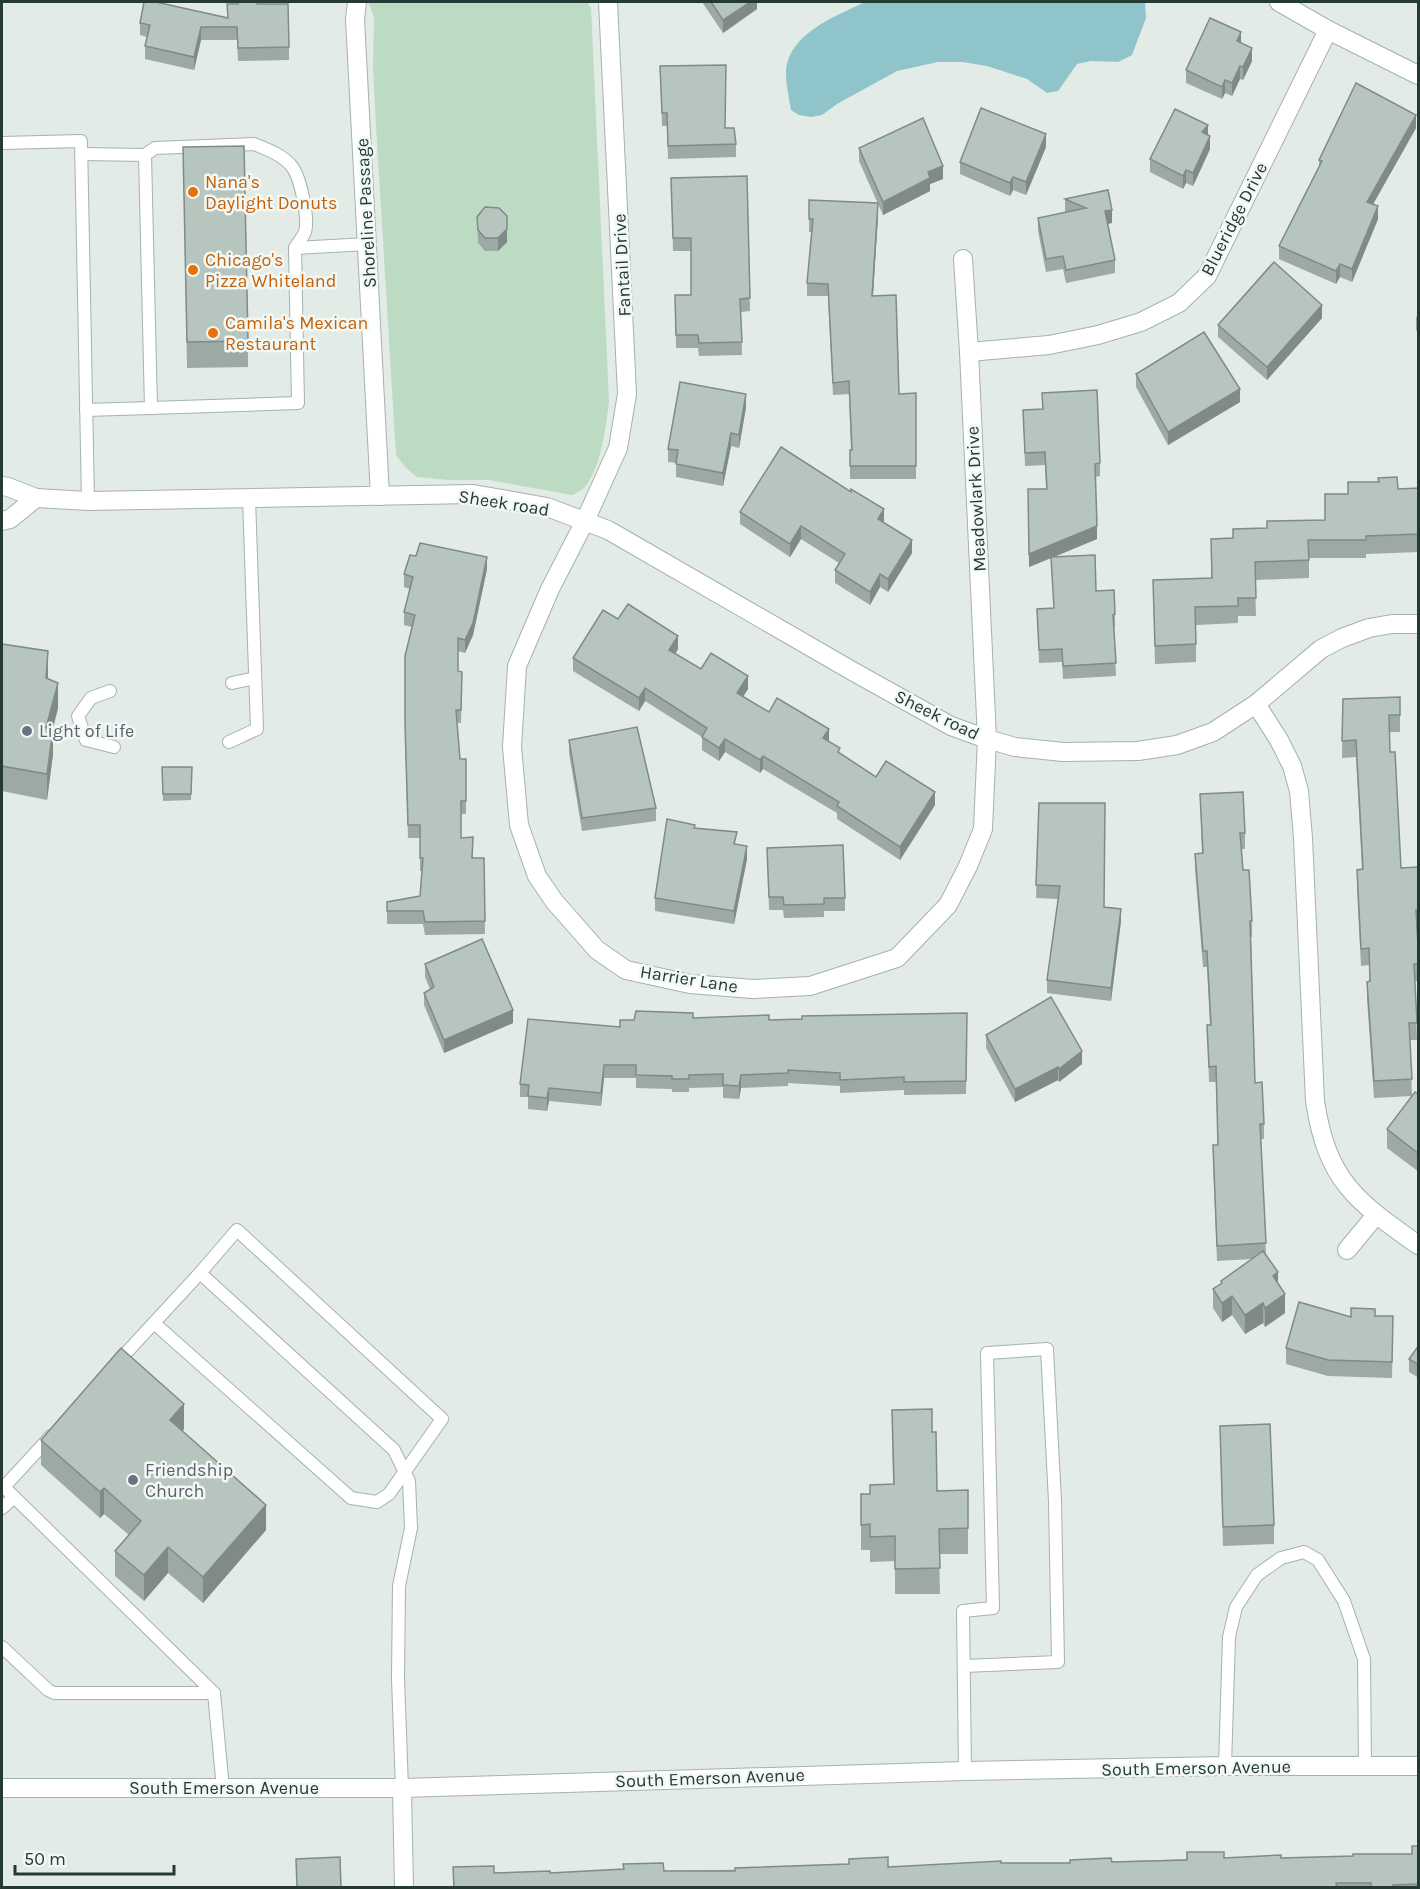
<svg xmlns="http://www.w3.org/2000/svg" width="1420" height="1889" font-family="Karla,sans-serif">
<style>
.green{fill:#bddac3}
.water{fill:#8fc4cb}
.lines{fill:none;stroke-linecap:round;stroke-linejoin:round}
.lane-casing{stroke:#a5b2ad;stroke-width:14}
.street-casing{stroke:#a5b2ad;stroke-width:20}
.lane{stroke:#fff;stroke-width:12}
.street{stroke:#fff;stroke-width:18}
.wall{fill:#9da9a4}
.shaded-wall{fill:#808a86}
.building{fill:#b7c5bf;stroke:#808a86;stroke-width:1.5}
.food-dot{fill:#e8710a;stroke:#f2f8f5;stroke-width:2}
.worship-dot{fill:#6b7280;stroke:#f2f8f5;stroke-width:2}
.labels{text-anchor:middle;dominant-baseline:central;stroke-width:5;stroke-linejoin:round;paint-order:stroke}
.food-label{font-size:18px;fill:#c56008;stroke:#f2f8f5;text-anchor:start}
.street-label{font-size:18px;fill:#243a33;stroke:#f2f8f5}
.worship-label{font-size:18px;fill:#5b616d;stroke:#f2f8f5;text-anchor:start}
</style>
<rect width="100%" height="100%" fill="#e2ebe6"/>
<path class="green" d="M368,2H587L591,8L609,401C606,426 601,469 584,488C581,491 576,493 572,495L489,480H449L417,477L405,467L396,455L376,126L373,67L374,17Z"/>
<path class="water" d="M865,2H1145L1146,18L1132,55L1118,62L1091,61L1077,64L1058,91L1047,93L1027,79L987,66L963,62H938L897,71L837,104L822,115L811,117L799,115L791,110C789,98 786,85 786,73C787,34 836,16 865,2Z"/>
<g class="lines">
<g class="lane-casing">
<g id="lane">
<path d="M2,143L81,141L88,501"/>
<path d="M82,154L145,155L151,408L86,410"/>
<path d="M145,155L155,148L254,144C267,149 285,156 293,168C301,180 309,219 305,232C303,237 298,243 295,248L298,403L151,408"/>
<path d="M295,248L368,244"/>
<path d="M232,683L255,678"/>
<path d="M110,691L91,698L78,716L86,740L114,747"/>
<path d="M229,742L257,729L249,499"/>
<path d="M154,1323L351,1498L377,1502L389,1494L442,1419L237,1230L200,1273"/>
<path d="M115,1365L200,1273L394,1450L409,1481L411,1528L399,1586L398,1679L402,1788"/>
<path d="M51,1436L4,1487L214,1693L223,1789"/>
<path d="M2,1508L14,1497"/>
<path d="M2,1647L48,1690L54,1693H214"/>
<path d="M964,1666L1058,1662L1055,1501L1047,1349L987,1353L993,1608L963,1611L965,1771"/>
<path d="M1225,1766L1229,1637L1236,1607L1257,1575L1281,1558L1304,1552L1318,1560L1344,1601L1364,1659L1365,1767"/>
</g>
</g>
<g class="street-casing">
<g id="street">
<path d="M357,2L355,19L380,496"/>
<path d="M608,2L627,394L618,448L585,521L550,589L517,666L512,747L519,825L537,876L554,901L597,950L626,970L690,984L753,989L810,986L897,958L948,905L968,866L983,829L987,739L969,352L963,259"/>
<path d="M1279,2L1328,30L1418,75"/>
<path d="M969,352L1049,345L1098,335L1141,322L1179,303L1207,276L1328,30"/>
<path d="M2,486L8,487L36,498L88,501L473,494L547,507L608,530L854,672L951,726L987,739L1015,747L1063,752L1138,751L1177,745L1213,732L1256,704L1321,649L1342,638L1369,628L1392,624H1418"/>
<path d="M2,521L10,519L36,498"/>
<path d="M1256,704L1279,740L1292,766L1299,791L1303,838L1315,1101C1327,1181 1356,1201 1418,1245"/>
<path d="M1347,1250L1376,1215"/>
<path d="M2,1788H402L965,1771L1225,1766H1418"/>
<path d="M402,1788L404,1888"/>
</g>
</g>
<use href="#lane" class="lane"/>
<use href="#street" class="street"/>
</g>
<g class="wall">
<path d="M702,2H757V9L723,33Z"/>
<path d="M257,4L289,47V60L238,61L237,40H201L194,70L145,59V46L147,37L140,35V23L227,18Z"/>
<path d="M1241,43L1252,61L1243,80L1240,79L1232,96L1225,93L1222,99L1186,83V70Z"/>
<path d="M660,66L725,128L736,144V157L668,159L667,126H662Z"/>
<path d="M1416,128L1373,204L1378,219L1352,282L1340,277L1336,284L1279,259V246L1319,166V160Z"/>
<path d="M1208,135L1210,149L1193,186L1186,183L1183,189L1150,172V159Z"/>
<path d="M183,147L248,341V367L187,368Z"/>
<path d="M1046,147L1026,195L1013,190L1010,196L960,174V162Z"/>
<path d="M859,148L943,179L930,184V191L883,215L859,161Z"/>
<path d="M747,176L750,311L741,312L742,355L699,356L698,348H676L675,295H691V251H673L671,178Z"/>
<path d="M1108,190L1112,223L1108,224L1115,260V273L1066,283L1063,269L1046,272L1038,231V218L1066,212H1065V199Z"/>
<path d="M809,200L878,216L873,296L899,394L916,393V479H850V450H851L849,394L833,395L828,296H807V283L812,232H809Z"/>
<path d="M477,217L507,242L498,251H485L478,243Z"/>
<path d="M1419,315V335L1416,330V317Z"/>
<path d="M1322,318L1267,380L1218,337V325Z"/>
<path d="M1136,374L1240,402L1168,445L1136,387Z"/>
<path d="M1042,393L1100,463V476L1095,477L1097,539L1054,557L1096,591L1115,614V627H1114L1116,676L1063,679L1062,662L1039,663L1037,609L1054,608L1051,558L1029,567L1028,502L1046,489L1045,465L1025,466L1023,410L1042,409Z"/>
<path d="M746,407L739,448L731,446L723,486L676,477V463L668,462V449Z"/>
<path d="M1419,488V552L1366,554V558H1309V578L1255,580L1256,616H1238V623L1196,625V662L1155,664L1153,580L1211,578V539L1233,538V529L1267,528L1325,520L1348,494L1398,489Z"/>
<path d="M740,512L884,522L912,553L888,592L880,587L870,605L835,583V570L839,563L801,539L790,557L740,524Z"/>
<path d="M487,569L473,635L465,653L458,651V671L462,672L461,723H457L460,759H466V814H461V838L472,858H484L485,934L425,935L423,924H387V902L420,896L422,871H420V838H408L405,737V656L412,627L404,625V612L410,589L404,587V574Z"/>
<path d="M618,619L678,649L675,654L701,669L748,689L743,697L769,712L829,742L840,753L876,777L935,805L900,860L837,819V813L763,769L760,773L725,752L719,761L702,750V737L645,701L639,711L573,671V658Z"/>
<path d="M2,644L48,679L58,708L53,729V754L47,800L2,791Z"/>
<path d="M1343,699L1400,715V732H1389L1390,752L1401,868L1419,867V927H1417L1419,981H1415L1417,1040H1410L1412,1096L1419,1095V1172L1387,1148V1129L1412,1096L1374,1098L1367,999V982L1369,981V965L1361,966L1357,887V870L1362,869L1356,757L1342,758Z"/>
<path d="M569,740L656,808V821L582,831L569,753Z"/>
<path d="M162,767H192L191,800L163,801Z"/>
<path d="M1200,794L1245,833V849H1241L1243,870L1252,921V937H1251L1255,1083L1264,1124V1139H1261L1266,1255L1278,1283L1285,1313L1265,1327L1263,1323L1245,1334L1232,1315L1222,1322L1213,1308V1289L1221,1284V1281L1252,1259L1217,1261L1213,1160V1145H1218L1216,1082H1209L1207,1025H1210L1207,967H1203L1195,869V854L1202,853Z"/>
<path d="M1039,803L1104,907L1121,921L1111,1001L1047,993V980L1058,899L1036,898Z"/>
<path d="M695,828L737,844L747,859L734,924L655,911V898Z"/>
<path d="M767,848L845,898V911H824V917L784,918L783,910H769Z"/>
<path d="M425,964L513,1023L444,1053L424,1005V993L430,989L425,977Z"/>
<path d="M967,1013L966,1094L904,1095V1090L840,1093V1086L788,1083V1086L741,1088L739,1099L723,1098V1087L689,1088V1092H672V1089L636,1088V1078H604L601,1106L549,1101L547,1111L528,1109V1097H520V1084L620,1027L634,1020L693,1018L769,1020L802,1019Z"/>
<path d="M986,1035L1082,1064L1059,1082L1058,1080L1015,1102L986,1048Z"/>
<path d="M1375,1316H1393L1392,1378L1328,1376L1286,1364V1348L1351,1317Z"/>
<path d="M1419,1345V1378L1409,1372V1359Z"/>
<path d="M892,1410L932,1432L937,1491L968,1490V1554H939L940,1594H895V1561L870,1562V1550H861V1494H870L893,1484Z"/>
<path d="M1220,1426L1274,1525V1544L1223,1546Z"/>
<path d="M184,1429L182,1431L266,1530L203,1603L168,1573L144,1601L115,1576V1551L129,1535L104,1514L100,1518L41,1465V1440Z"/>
<path d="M1419,1846V1887H453V1867L494,1873H550L888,1867L1001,1863H1070L1224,1858H1281L1412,1854Z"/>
</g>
<g class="shaded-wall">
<path d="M750,2H757V9L723,33V20Z"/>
<path d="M201,27V40L194,70V57Z"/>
<path d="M1241,32V45L1237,41Z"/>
<path d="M1252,48V61L1243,80V67Z"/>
<path d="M1240,66V79L1232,96V83Z"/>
<path d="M1225,80V93L1222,99V87Z"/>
<path d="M1416,115V128L1367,215V202Z"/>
<path d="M1208,125V138L1202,132Z"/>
<path d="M1046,134V147L1026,195V182Z"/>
<path d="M1210,136V149L1193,186V173Z"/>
<path d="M943,166V179L930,184V191L883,215V202L928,172Z"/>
<path d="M1186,170V183L1183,189V176Z"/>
<path d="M1013,177V190L1010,196V183Z"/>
<path d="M878,203V216L872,309V296Z"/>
<path d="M1378,206V219L1352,282V269Z"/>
<path d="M1112,210V223L1105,224V211Z"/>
<path d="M507,229V242L498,251V238Z"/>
<path d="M1340,264V277L1336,284V271Z"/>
<path d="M1322,305V318L1267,380V367Z"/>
<path d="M1240,389V402L1168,445V432Z"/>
<path d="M746,394V407L739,448V435Z"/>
<path d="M731,433V446L723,486V473Z"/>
<path d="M884,509V522L878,519Z"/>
<path d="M801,526V539L790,557V544Z"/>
<path d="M1097,526V539L1029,567V554Z"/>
<path d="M912,540V553L888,592V579Z"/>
<path d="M487,557V569L473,635L465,653V640Z"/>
<path d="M880,574V587L870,605V592Z"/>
<path d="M678,636V649L669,663V650Z"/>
<path d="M48,651V676L46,704V678Z"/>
<path d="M748,676V689L737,706V693Z"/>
<path d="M58,683V708L46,754V728Z"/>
<path d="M645,688V701L639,711V698Z"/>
<path d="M53,729V754L47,800V774Z"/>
<path d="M829,729V742L823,738Z"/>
<path d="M725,739V752L719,761V748Z"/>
<path d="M763,756V769L760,773V760Z"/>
<path d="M935,792V805L900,860V847Z"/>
<path d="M747,846V859L734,924V911Z"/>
<path d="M1121,909V921L1111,1001V988Z"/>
<path d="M513,1010V1023L444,1053V1040Z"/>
<path d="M1082,1051V1064L1059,1082V1069Z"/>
<path d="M604,1065V1078L601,1106V1093Z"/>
<path d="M1058,1067V1080L1015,1102V1089Z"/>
<path d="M741,1075V1088L739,1099V1086Z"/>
<path d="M549,1088V1101L547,1111V1098Z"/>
<path d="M1278,1272V1291L1273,1276Z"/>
<path d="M1285,1294V1313L1265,1327V1308Z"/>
<path d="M1232,1296V1315L1222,1322V1303Z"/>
<path d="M1263,1303V1323L1245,1334V1315Z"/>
<path d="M184,1404V1429L170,1445V1420Z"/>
<path d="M104,1488V1514L100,1518V1492Z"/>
<path d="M266,1505V1530L203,1603V1577Z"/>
<path d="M168,1547V1573L144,1601V1575Z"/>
</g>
<g class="building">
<path d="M144,2H156L228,18L227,4H238V2H257V4H288L289,47L238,48L237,27H201L194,57L145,46L150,25L140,23Z"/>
<path d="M711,2H750L723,20Z"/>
<path d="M1210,18L1241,32L1237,41L1252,48L1243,67L1240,66L1232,83L1225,80L1222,87L1186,70Z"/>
<path d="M726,65L725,128H734L736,144L668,146L667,113H662L660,66Z"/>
<path d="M1356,83L1416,115L1367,202L1378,206L1352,269L1340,264L1336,271L1279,246L1322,161L1319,160Z"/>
<path d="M981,108L1046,134L1026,182L1013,177L1010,183L960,162Z"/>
<path d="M1175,109L1208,125L1202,132L1210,136L1193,173L1186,170L1183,176L1150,159Z"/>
<path d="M923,118L943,166L928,172L930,178L883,202L859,148Z"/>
<path d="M244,146L248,341L187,342L183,147Z"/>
<path d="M747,176L750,298L740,299L742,342L699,343L698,335H676L675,295H691V238H673L671,178Z"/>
<path d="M1108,190L1112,210L1105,211L1115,260L1066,270L1063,256L1046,259L1038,218L1086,208L1065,199Z"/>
<path d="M809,200L878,203L872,296L896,295L899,394L916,393V466H850V450H852L849,381L833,383L828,284L807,283L813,219H809Z"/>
<path d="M485,207L499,208L507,216V229L498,238H485L478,230L477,217Z"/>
<path d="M1274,262L1322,305L1267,367L1218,325Z"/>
<path d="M1204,332L1240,389L1168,432L1136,374Z"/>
<path d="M680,382L746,394L739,435L731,433L723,473L676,464L678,450L668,449Z"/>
<path d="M1097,390L1100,463L1095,464L1097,526L1029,554L1028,489H1047L1045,452L1025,453L1023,410L1043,409L1042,393Z"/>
<path d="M781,447L851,492V489L884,509L878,519L912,540L888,579L880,574L870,592L835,570L845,554L801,526L790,544L740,512Z"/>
<path d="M1397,477L1398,489L1419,488V534L1366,536V540H1308L1309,560L1255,562L1256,598H1238V606L1195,607L1196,644L1155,646L1153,580L1212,578L1211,539L1233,538V529L1267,528V521L1325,520V494H1348V482H1379L1378,478Z"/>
<path d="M420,543L487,557L473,623L465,640L458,638V671L462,672L461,710H456L460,759H466V801H461V838L473,837L472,858H484L485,921L425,922L423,911H387V902L420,896L423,858H420V825H408L405,724V656L415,615L404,612L413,577L404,574L410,555L416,556Z"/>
<path d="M1095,555L1096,591L1114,590L1115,614L1113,615L1116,663L1063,666L1062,649L1039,650L1037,609L1054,608L1051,557Z"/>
<path d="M628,604L678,636L669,650L701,669L711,653L748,676L737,693L769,712L777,698L829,729L823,738L840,748L838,752L876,777L886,761L935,792L900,847L837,806L839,802L763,756L760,760L725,739L719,748L702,737L707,728L645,688L639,698L573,658L603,610L618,619Z"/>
<path d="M2,644L48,651L46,678L58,683L46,728L53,729L47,774L2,766Z"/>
<path d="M1400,697V715H1389L1390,752H1395L1401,868L1419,867V910H1416L1419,964H1414L1417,1023H1409L1412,1079L1374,1081L1367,982L1370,981L1369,948L1361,949L1357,870L1363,869L1356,740L1342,741L1343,699Z"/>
<path d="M637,727L656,808L582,818L569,740Z"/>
<path d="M162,767H192L191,794H163Z"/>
<path d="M1243,792L1245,833H1240L1243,870H1249L1252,921H1250L1255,1083L1262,1082L1264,1124H1260L1266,1243L1217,1246L1213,1145H1218L1216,1066L1209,1067L1207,1025H1211L1207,951H1203L1195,854L1203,853L1200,794Z"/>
<path d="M1039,803H1105L1104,907L1121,909L1111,988L1047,980L1060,886L1036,885Z"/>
<path d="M667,819L695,825L694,828L737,832L734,844L747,846L734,911L655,898Z"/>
<path d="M843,845L845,898H824V904L784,905L783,897H769L767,848Z"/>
<path d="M482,939L513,1010L444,1040L424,993L434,987L425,964Z"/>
<path d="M1051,997L1082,1051L1059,1069L1058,1067L1015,1089L986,1035Z"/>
<path d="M636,1011L693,1013V1018L769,1015V1020L802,1019V1016L967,1013L966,1081L904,1082V1077L840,1080V1073L788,1070V1073L741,1075L739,1086L723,1085V1074L689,1075V1079H672V1076L636,1075V1065H604L601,1093L549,1088L547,1098L528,1096L529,1085L520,1084L528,1019L620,1027V1020H634Z"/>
<path d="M1415,1092L1419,1095V1154L1387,1129Z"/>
<path d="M1263,1251L1278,1272L1273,1276L1285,1294L1265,1308L1263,1303L1245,1315L1232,1296L1222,1303L1213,1289L1222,1283L1221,1281Z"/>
<path d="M1299,1302L1351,1317V1308L1375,1309V1316H1393L1392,1362L1328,1360L1286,1348Z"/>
<path d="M1419,1345V1365L1409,1359Z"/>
<path d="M121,1348L184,1404L170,1420L266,1505L203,1577L168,1547L144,1575L115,1551L141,1521L104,1488L100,1492L41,1440Z"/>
<path d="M932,1409V1432H936L937,1491L968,1490V1528L939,1529L940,1568L895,1569V1536L870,1537V1524L861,1525V1494H870V1485L894,1484L892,1410Z"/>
<path d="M1270,1424L1274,1525L1223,1527L1220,1426Z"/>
<path d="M1412,1846H1419V1884L1393,1885V1887H1371V1883H1336L1337,1887H454L453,1867L494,1866V1873L550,1871V1873L624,1869L623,1864L663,1863L664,1871H735V1868L849,1864V1859L888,1857V1867L1001,1861V1863H1070V1860L1111,1858L1112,1862L1187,1860V1852H1224V1858L1281,1855V1858L1353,1856V1854H1412Z"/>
<path d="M340,1857L341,1887H297L296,1859Z"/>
</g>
<g class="food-dot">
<circle cx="193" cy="192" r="6"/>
<circle cx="193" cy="270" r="6"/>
<circle cx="213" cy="333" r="6"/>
</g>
<g class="worship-dot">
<circle cx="27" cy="731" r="6"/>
<circle cx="133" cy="1480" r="6"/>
</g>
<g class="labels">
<g class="food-label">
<text x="205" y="182">Nana's<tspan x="205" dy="21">Daylight Donuts</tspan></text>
<text x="205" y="260">Chicago's<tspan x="205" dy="21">Pizza Whiteland</tspan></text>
<text x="225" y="323">Camila's Mexican<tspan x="225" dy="21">Restaurant</tspan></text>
</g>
<g class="street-label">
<text transform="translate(366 213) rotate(-93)">Shoreline Passage</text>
<text transform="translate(1234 219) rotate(-63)">Blueridge Drive</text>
<text transform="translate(622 265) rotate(-93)">Fantail Drive</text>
<text transform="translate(976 499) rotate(-93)">Meadowlark Drive</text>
<text transform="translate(504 503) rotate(9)">Sheek road</text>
<text transform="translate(937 715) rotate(26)">Sheek road</text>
<text transform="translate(689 979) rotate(9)">Harrier Lane</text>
<text transform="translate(1196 1768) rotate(-1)">South Emerson Avenue</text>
<text transform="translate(710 1778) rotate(-2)">South Emerson Avenue</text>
<text x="224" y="1788">South Emerson Avenue</text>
</g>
<g class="worship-label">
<text x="39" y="731">Light of Life</text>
<text x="145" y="1470">Friendship<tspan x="145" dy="21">Church</tspan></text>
</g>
</g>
<rect width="1420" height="1889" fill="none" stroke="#243a33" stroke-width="6"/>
<path d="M15 1865v9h159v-9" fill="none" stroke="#243a33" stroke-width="3"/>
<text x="24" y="1865" font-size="18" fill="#243a33" stroke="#f2f8f5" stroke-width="4.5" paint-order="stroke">50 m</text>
</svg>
